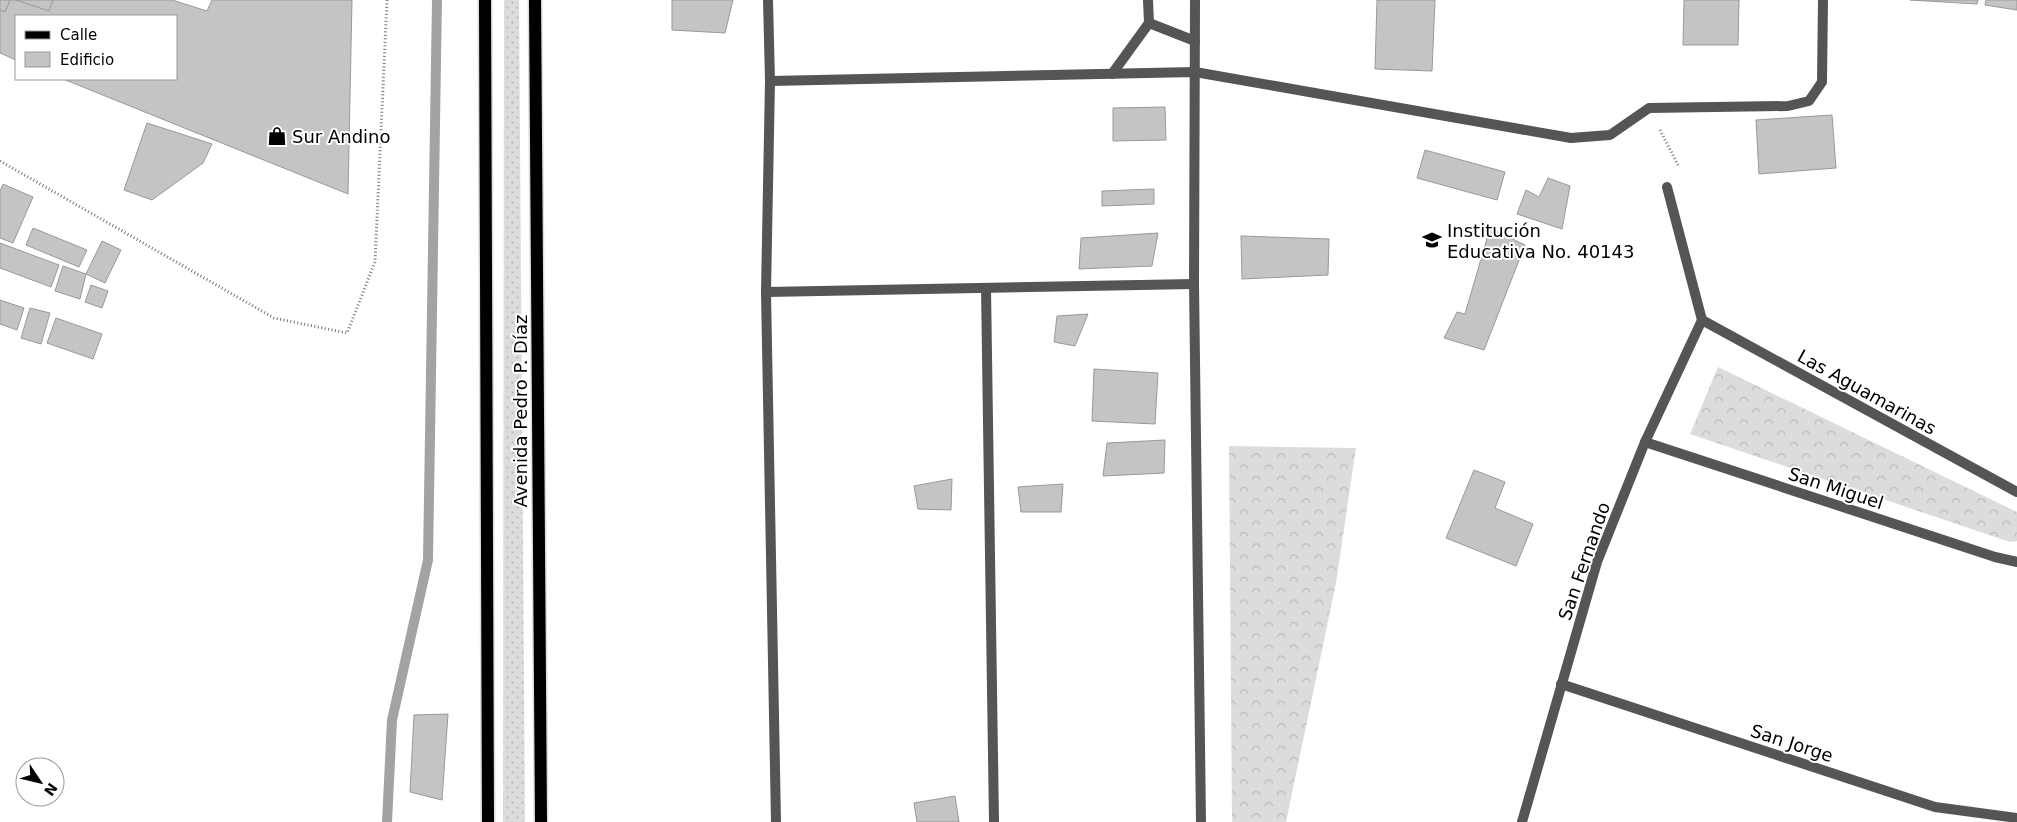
<svg xmlns="http://www.w3.org/2000/svg" width="2017" height="822" font-family="'DejaVu Sans',sans-serif">
<style>
.grass{fill:url(#grass-dots)}
.forest{fill:url(#forest-crowns)}
.lines{fill:none;stroke-linecap:round;stroke-linejoin:round}
.stream{stroke:#a3a3a3;stroke-width:10}
.building{fill:#c4c4c4;stroke:#999}
.primary-casing{stroke:#dbdbdb;stroke-width:15}
.path{stroke:#777;stroke-width:3;stroke-dasharray:1 2.5;stroke-linecap:butt}
.lane{stroke:#555;stroke-width:10}
.street{stroke:#555;stroke-width:10}
.primary{stroke:#000;stroke-width:12}
.labels{text-anchor:middle;dominant-baseline:central;stroke-width:4;stroke-linejoin:round;paint-order:stroke}
.poi-label{font-size:18px;fill:#000;stroke:#fff;text-anchor:start}
.street-label{font-size:18px;fill:#000;stroke:#fff}
</style>
<defs>
<pattern id="grass-dots" width="8" height="8" patternUnits="userSpaceOnUse" patternTransform="scale(1.25)"><rect width="8" height="8" fill="#dcdcdc"/><path d="M2 2h.1M6 6h.1" fill="none" stroke="#bbb" stroke-width="1.8" stroke-linecap="round"/></pattern>
<pattern id="forest-crowns" width="20" height="18" patternUnits="userSpaceOnUse" patternTransform="scale(1.25)"><rect width="20" height="18" fill="#dcdcdc"/><path d="M2 6a3 3 0 1 1 6 0M12 15a3 3 0 1 1 6 0" fill="none" stroke="#bbb"/></pattern>
</defs>
<rect width="100%" height="100%" fill="#fff"/>
<path class="grass" d="M504,0H519L525,822H503Z"/>
<g class="forest">
<path d="M1718,367L2017,512V541L2010,542L1690,434Z"/>
<path d="M1229,446L1356,448L1336,583L1286,822H1232Z"/>
</g>
<g class="lines">
<path class="stream" d="M387,822L392,720L428,560L437,0"/>
</g>
<g class="building">
<path d="M0,0H172L207,11L212,0H352L348,194L63,79H176V16H16V60L0,53Z"/>
<path d="M0,0H10L5,12L0,10Z"/>
<path d="M16,0H53L49,11Z"/>
<path d="M672,0H733L725,33L672,30Z"/>
<path d="M1377,0H1435L1432,71L1375,69Z"/>
<path d="M1684,0H1739L1738,45H1683Z"/>
<path d="M1910,0H1978L1977,4Z"/>
<path d="M1986,0H2017V10L1985,5Z"/>
<path d="M1165,107L1166,140L1113,141V108Z"/>
<path d="M1832,115L1836,168L1759,174L1756,120Z"/>
<path d="M147,123L212,144L203,163L152,200L124,190Z"/>
<path d="M1425,150L1505,172L1497,200L1417,178Z"/>
<path d="M1548,178L1570,186L1562,229L1517,214L1526,190L1539,197Z"/>
<path d="M3,184L33,197L13,243L0,238V191Z"/>
<path d="M1154,189V204L1102,206V191Z"/>
<path d="M33,228L87,250L79,267L26,245Z"/>
<path d="M1490,228L1525,245L1484,350L1444,338L1457,312L1465,314Z"/>
<path d="M1158,233L1152,266L1079,269L1081,238Z"/>
<path d="M1241,236L1329,239L1328,275L1242,279Z"/>
<path d="M102,241L121,250L105,283L86,274Z"/>
<path d="M0,243L59,265L51,287L0,268Z"/>
<path d="M63,266L86,274L80,299L55,291Z"/>
<path d="M91,285L108,291L102,308L85,302Z"/>
<path d="M0,300L24,308L17,330L0,324Z"/>
<path d="M30,308L50,313L41,344L21,338Z"/>
<path d="M1088,314L1075,346L1054,342L1057,316Z"/>
<path d="M56,318L102,334L93,359L47,343Z"/>
<path d="M1094,369L1158,373L1155,424L1092,421Z"/>
<path d="M1165,440L1164,473L1103,476L1107,443Z"/>
<path d="M1474,470L1505,482L1495,508L1533,524L1516,566L1446,538Z"/>
<path d="M952,479L951,510L918,509L914,486Z"/>
<path d="M1063,484L1061,512H1021L1018,487Z"/>
<path d="M448,714L442,800L410,792L414,715Z"/>
<path d="M955,796L959,822H917L914,803Z"/>
</g>
<g class="lines">
<g class="primary-casing">
<g id="primary">
<path d="M485,0L488,822"/>
<path d="M535,0L541,822"/>
</g>
</g>
<g class="path">
<path d="M1660,130L1679,167"/>
<path d="M0,161L274,318L347,333L375,262L387,0"/>
</g>
<g class="lane">
<path d="M1148,0L1149,23L1195,41"/>
<path d="M1112,74L1149,23"/>
</g>
<g class="street">
<path d="M768,0L770,81L766,292L776,822"/>
<path d="M1195,0L1194,284L1201,822"/>
<path d="M770,81L1195,72L1571,138L1610,135L1649,108L1788,106L1809,101L1822,82L1823,0"/>
<path d="M1667,187L1702,320"/>
<path d="M986,288L994,822"/>
<path d="M766,292L1194,284"/>
<path d="M1702,320L2017,492"/>
<path d="M1645,442L1995,557L2017,562"/>
<path d="M1561,684L1935,807L2017,818"/>
<path d="M1522,822L1597,562L1645,442L1702,320"/>
</g>
<use href="#primary" class="primary"/>
</g>
<defs>
<g id="shop-bare" transform="scale(1.5)"><path d="M-5-2.5h2.3a2.7 3.5 0 0 1 5.4 0H5L5.5 6h-11ZM-1.5-2.5h3a1.5 2.3 0 0 0-3 0Z" fill="#000" stroke="#fff" stroke-width="2.5" paint-order="stroke"/></g>
<g id="school-bare" transform="scale(1.5)"><path d="M0-5L7-2L0 1L-7-2ZM-4 1L0 2.5L4 1V4Q0 6-4 4Z" fill="#000" stroke="#fff" stroke-width="2.5" paint-order="stroke"/></g>
</defs>
<g fill-rule="evenodd">
<use href="#shop-bare" x="277" y="136"/>
<use href="#school-bare" x="1432" y="240"/>
</g>
<g class="labels">
<g class="poi-label">
<text x="292" y="136">Sur Andino</text>
<text x="1447" y="230">Institución<tspan x="1447" dy="21">Educativa No. 40143</tspan></text>
</g>
<g class="street-label">
<text transform="translate(1867 392) rotate(29)">Las Aguamarinas</text>
<text transform="translate(520 411) rotate(-90)">Avenida Pedro P. Díaz</text>
<text transform="translate(1836 488) rotate(18)">San Miguel</text>
<text transform="translate(1584 561) rotate(-71)">San Fernando</text>
<text transform="translate(1792 743) rotate(18)">San Jorge</text>
</g>
</g>
<rect x="15" y="15" width="162" height="65" fill="#ffffff" stroke="#999999"/>
<rect x="25" y="31" width="25" height="8" fill="#000000" stroke="#999999"/>
<text x="60" y="40" font-size="15" fill="#000000">Calle</text>
<rect x="25" y="52" width="25" height="15" fill="#c4c4c4" stroke="#999999"/>
<text x="60" y="65" font-size="15" fill="#000000">Edificio</text>
<g transform="translate(40 782) rotate(125)"><circle r="24" fill="#ffffff" stroke="#999999"/>
<path d="M0-4L9 19L0 12L-9 19Z" fill="#000000"/>
<text y="-8" font-size="14" font-weight="bold" text-anchor="middle" fill="#000000">N</text>
</g>
</svg>
